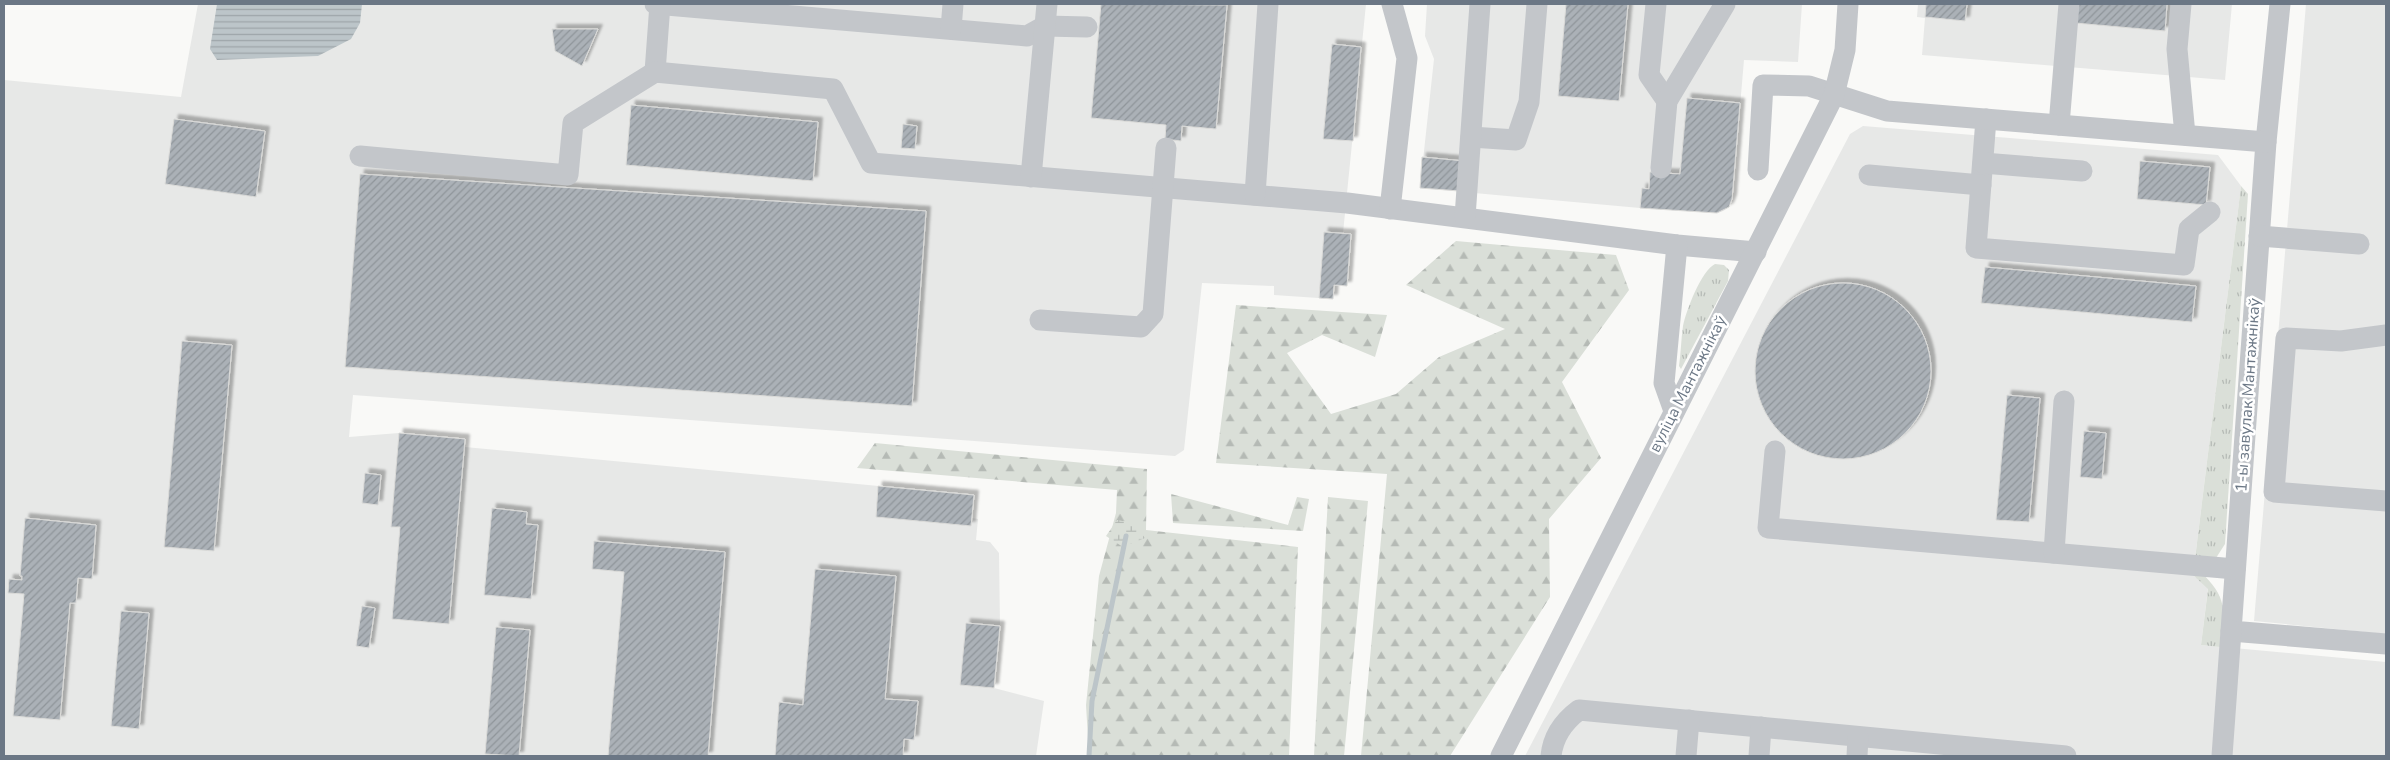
<svg xmlns="http://www.w3.org/2000/svg" width="2390" height="760" font-family="'Nunito Sans',sans-serif">
<style>
.built{fill:#e7e8e7}
.grass{fill:url(#grass-tufts)}
.forest{fill:url(#forest-firs)}
.wetland{fill:url(#wetland-marsh)}
.water{fill:url(#water-rules)}
.lines{fill:none;stroke-linecap:round;stroke-linejoin:round}
.stream{stroke:#bcc5c9;stroke-width:5}
.building{fill:url(#building-hatch);stroke:#dbdbd9;filter:url(#shadow)}
.minor{stroke:#c3c6ca;stroke-width:21}
.labels{text-anchor:middle;dominant-baseline:central;stroke-width:5;stroke-linejoin:round;paint-order:stroke}
.street-label{font-size:16px;fill:#6b7785;stroke:#fff}
</style>
<defs>
<pattern id="grass-tufts" width="24" height="20" patternUnits="userSpaceOnUse" patternTransform="scale(1.25)"><rect width="24" height="20" fill="#dadfd8"/><path d="M3 7l-1-3M5 7V3M7 7l1-3M15 17l-1-3M17 17v-4M19 17l1-3" fill="none" stroke="#b5bab5"/></pattern>
<pattern id="forest-firs" width="22" height="20" patternUnits="userSpaceOnUse" patternTransform="scale(1.25)"><rect width="22" height="20" fill="#dadfd8"/><path d="M5 1l3.5 6h-7zM16 11l3.5 6h-7z" fill="#b5bab5"/></pattern>
<pattern id="wetland-marsh" width="20" height="14" patternUnits="userSpaceOnUse" patternTransform="scale(1.25)"><rect width="20" height="14" fill="#dadfd8"/><path d="M1 5h8M5 5V1M11 12h8M15 12V8" fill="none" stroke="#b5bab5"/></pattern>
<pattern id="water-rules" width="6" height="5" patternUnits="userSpaceOnUse" patternTransform="scale(1.25)"><rect width="6" height="5" fill="#bcc5c9"/><path d="M0 2.5h6" fill="none" stroke="#9da5a9"/></pattern>
<pattern id="building-hatch" width="6" height="6" patternUnits="userSpaceOnUse" patternTransform="scale(1.25)"><rect width="6" height="6" fill="#abb1b7"/><path d="M-1 1l2-2M0 6l6-6M5 7l2-2" fill="none" stroke="#8f959a"/></pattern>
<filter id="shadow"><feDropShadow dx="4.5" dy="-4.5" stdDeviation="1" flood-color="#0004"/></filter>
</defs>
<rect width="100%" height="100%" fill="#f9f9f7"/>
<g class="built">
<path d="M198,4H1366L1343,233L1351,234L1347,286L1334,285L1333,299L1274,295V286L1202,283L1184,450L1175,456L353,395L349,437L399,433L465,439V447L974,495L971,518L978,519L976,540L990,542L999,553L1000,626L994,688L1044,701L1036,756H4V80L181,97Z"/>
<path d="M1427,4H1802L1798,62L1744,60L1732,199L1729,207L1723,211L1717,213L1640,208L1420,188L1434,59L1425,36Z"/>
<path d="M1918,4H2232L2225,80L1922,55L1925,18L1917,17Z"/>
<path d="M2306,4H2386V634L2254,621Z"/>
<path d="M1863,126L2218,155L2241,186L2193,575L2208,588L2201,645L2386,662V756H1525L1850,134Z"/>
</g>
<g class="grass">
<path d="M2241,186L2248,194L2225,544L2216,558L2195,559Z"/>
<path d="M1715,264L1724,265L1729,270L1728,281L1681,369L1679,366C1681,353 1681,339 1683,326C1686,311 1701,271 1715,264Z"/>
<path d="M2193,575H2204C2230,602 2223,613 2220,647L2201,645L2208,589Z"/>
</g>
<g class="forest">
<path d="M1456,241L1616,255L1629,290L1562,382L1601,458L1549,519L1550,597L1450,756H1361L1387,474L1216,463L1236,305L1387,315L1375,357L1322,335L1287,353L1331,414L1396,394L1439,357L1505,329L1406,285Z"/>
<path d="M875,443L1147,469L1146,530L1298,547L1289,756H1089L1086,705L1099,576L1116,513L1117,490L857,468Z"/>
<path d="M1171,494L1288,525L1297,497L1309,499L1303,531L1173,523Z"/>
<path d="M1328,497L1368,501L1344,756H1314Z"/>
</g>
<path class="wetland" d="M1117,520L1133,523L1145,538L1123,547L1106,536Z"/>
<path class="water" d="M217,4H362L360,23L351,39L318,56L217,60L210,49Z"/>
<g class="lines">
<path class="stream" d="M1089,756L1092,701L1126,536"/>
</g>
<g class="building">
<path d="M1101,4L1227,5L1216,129L1182,126L1181,141L1165,139L1166,125L1091,118Z"/>
<path d="M1566,4H1628L1619,101L1558,96Z"/>
<path d="M1926,4H1967L1965,21L1925,17Z"/>
<path d="M2077,4H2167L2165,31L2075,23Z"/>
<path d="M552,29H598L582,66L555,51Z"/>
<path d="M1332,44L1361,47L1353,141L1323,139Z"/>
<path d="M1687,98L1740,103L1732,199L1729,207L1717,213L1640,208L1642,188L1649,189L1650,172L1680,174Z"/>
<path d="M631,105L818,122L813,181L626,165Z"/>
<path d="M174,119L265,131L256,197L165,184Z"/>
<path d="M903,124L917,126L915,149L901,148Z"/>
<path d="M1422,157L1464,161L1460,191L1420,188Z"/>
<path d="M2140,161L2210,167L2206,205L2137,199Z"/>
<path d="M360,174L926,211L912,406L345,367Z"/>
<path d="M1324,232L1351,234L1347,286L1334,285L1333,299L1319,298Z"/>
<path d="M1985,267L2196,286L2192,322L1981,303Z"/>
<circle cx="1843" cy="371" r="88"/>
<path d="M182,341L232,345L214,551L164,547Z"/>
<path d="M2007,395L2040,398L2029,522L1996,520Z"/>
<path d="M2084,431L2106,433L2102,479L2080,477Z"/>
<path d="M399,433L465,439L449,624L392,619L400,527H391Z"/>
<path d="M365,473L381,475L378,505L362,503Z"/>
<path d="M878,486L974,495L971,526L876,517Z"/>
<path d="M492,508L527,512L526,524L538,525L531,599L484,595Z"/>
<path d="M25,518L96,525L92,579L78,578L76,603H70L60,720L13,716L24,594L8,593L9,579L22,580V576H20Z"/>
<path d="M594,541L725,552L708,756H608L624,572L592,569Z"/>
<path d="M815,569L896,576L885,699L918,701L914,740L904,739L903,756H775L779,702L803,705Z"/>
<path d="M362,606L375,608L369,648L356,646Z"/>
<path d="M121,611L149,613L139,729L111,726Z"/>
<path d="M966,623L1000,626L994,688L960,685Z"/>
<path d="M496,627L530,630L519,756L485,754Z"/>
</g>
<g class="lines">
<g class="minor">
<path d="M655,4L1027,36L1045,26L1087,27"/>
<path d="M1656,4L1649,75L1667,101"/>
<path d="M2181,4L2177,49L2185,135"/>
<path d="M2280,4L2266,142L2231,631L2386,644"/>
<path d="M951,29L953,4"/>
<path d="M655,72L660,4"/>
<path d="M1986,119L1976,248L2184,265L2189,229L2210,212"/>
<path d="M2059,125L2069,4"/>
<path d="M1471,137L1516,140L1529,102L1537,4"/>
<path d="M360,156L568,175L573,123L655,72L833,89L871,163L1347,203L1677,245L1756,252"/>
<path d="M1983,163L2082,171"/>
<path d="M1661,168L1667,101L1725,4"/>
<path d="M1758,170L1763,85L1809,86L1887,111L2266,142"/>
<path d="M1869,175L1981,185"/>
<path d="M1031,177L1047,4"/>
<path d="M1255,195L1268,4"/>
<path d="M1390,209L1407,58L1392,4"/>
<path d="M1465,217L1480,4"/>
<path d="M2259,236L2359,244"/>
<path d="M1040,320L1141,327L1153,314L1166,148"/>
<path d="M2386,335L2341,341L2286,338L2274,492L2386,501"/>
<path d="M1674,411L1664,383L1677,245"/>
<path d="M1775,451L1768,528L2235,569"/>
<path d="M2054,553L2064,401"/>
<path d="M1501,756L1834,95L1845,50L1848,4"/>
<path d="M1551,756C1553,736 1563,722 1579,710L2066,756"/>
<path d="M1686,756L1689,720"/>
<path d="M1759,756L1761,727"/>
<path d="M1857,756L1858,737"/>
<path d="M2222,756L2231,631"/>
</g>
</g>
<g class="labels">
<g class="street-label">
<text transform="translate(1688 384) rotate(-63)">вуліца Мантажнікаў</text>
<text transform="translate(2248 395) rotate(-86)">1-ы завулак Мантажнікаў</text>
</g>
</g>
<rect width="2390" height="760" fill="none" stroke="#6b7785" stroke-width="10"/>
</svg>
